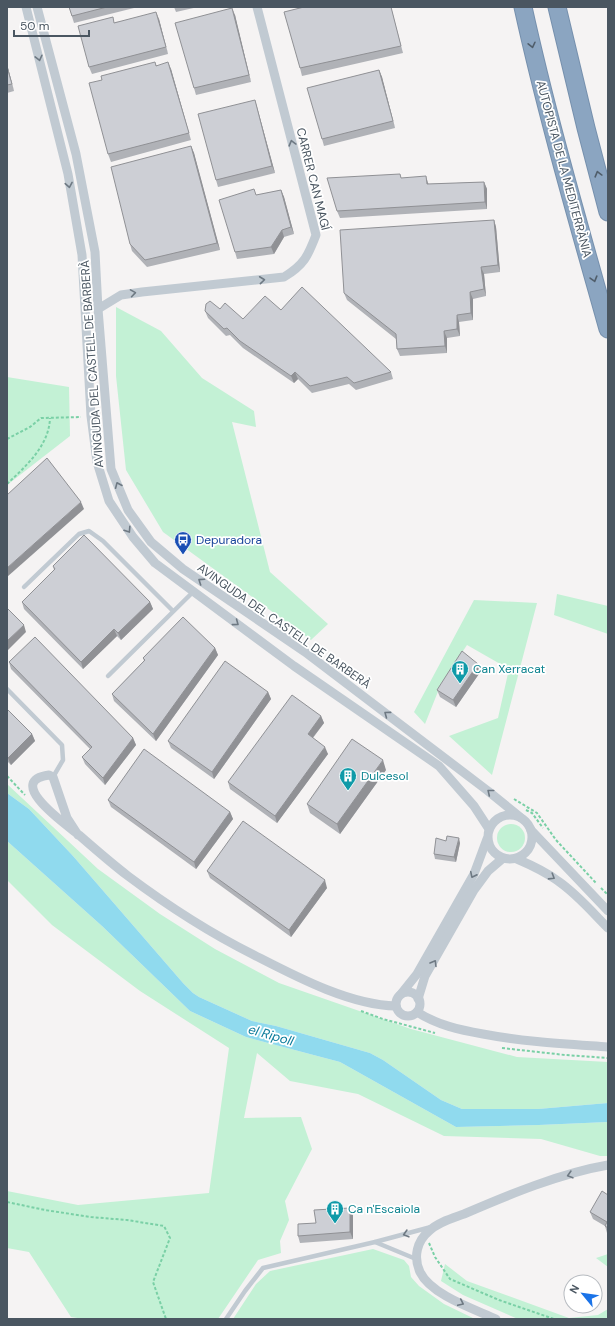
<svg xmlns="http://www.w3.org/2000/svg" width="615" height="1326" font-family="'DM Sans',sans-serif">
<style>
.green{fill:#c3f1d5}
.water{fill:#90daee}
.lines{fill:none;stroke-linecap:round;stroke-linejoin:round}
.motorway-casing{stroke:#7690ad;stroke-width:19}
.path{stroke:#7ad0a6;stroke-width:2;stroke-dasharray:3 2;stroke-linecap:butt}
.service{stroke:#c1cad2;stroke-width:4.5}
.minor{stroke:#c1cad2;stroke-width:9}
.motorway{stroke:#8ba5c1;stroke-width:17}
.wall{fill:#b0b2b7}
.shaded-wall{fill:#909195}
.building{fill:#cdcfd5;stroke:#909195}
.oneway{stroke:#505e6b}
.oneway2{stroke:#6e7983}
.labels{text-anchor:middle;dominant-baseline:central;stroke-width:3.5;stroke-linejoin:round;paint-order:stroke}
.street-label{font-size:12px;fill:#4a5661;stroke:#fff}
.transit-label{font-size:12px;fill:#164399;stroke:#fff;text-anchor:start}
.culture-label{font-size:12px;fill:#0d838f;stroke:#fff;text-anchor:start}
.water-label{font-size:13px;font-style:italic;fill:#0c7c9b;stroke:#fff}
</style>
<rect width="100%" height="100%" fill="#f5f3f3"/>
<g class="green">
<path d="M116,307L161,331L202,378L254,411L256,427L232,422L270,572L328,624L311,640L163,532L126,470L116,376Z"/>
<path d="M7,377L69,387L70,436L7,485Z"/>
<path d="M557,594L608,606V634L554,615Z"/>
<path d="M474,600L537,603L492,775L449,736L498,718L509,669L467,645L441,684L425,724L414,712Z"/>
<path d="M7,784L98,869L160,914L215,949L279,983L411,1029L517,1057L608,1062V1103L538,1109H462L441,1100L383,1060L370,1053L276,1026L252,1021L199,997L193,993L183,983L73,856L29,809L7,793Z"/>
<circle cx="511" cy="838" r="14"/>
<path d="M7,841L102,926L190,1011L246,1037L340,1062L456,1127L539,1125L608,1122V1156H600L541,1139L444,1136L358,1094L290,1081L257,1053L244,1118L301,1117L312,1149L285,1201L289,1220L280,1241L281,1253L258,1260L218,1319H84L71,1317L29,1252L7,1248V1191L78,1205L209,1193L229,1048L140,991L52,925L7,880Z"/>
<path d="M373,1249L404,1260L409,1266L411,1277L419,1286L444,1304L475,1319H233L256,1284L270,1271Z"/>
<path d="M608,1254V1267L596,1258Z"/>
<path d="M445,1264L467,1281L569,1318L598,1315L608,1309V1319H518L463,1295L441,1281Z"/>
</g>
<path class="water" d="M7,793L29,809L73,856L183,983L193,993L199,997L252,1021L276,1026L370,1053L383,1060L441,1100L462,1109H538L608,1103V1122L539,1125L456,1127L340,1062L246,1037L190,1011L102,926L7,841Z"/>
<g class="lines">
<g class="motorway-casing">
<g id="motorway">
<path d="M523,7C547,116 578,222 608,329"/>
<path d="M557,7L586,128L608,212"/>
</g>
</g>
<g class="path">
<path d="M7,439L30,427L41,418L81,417"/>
<path d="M7,484C26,466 49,446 50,418"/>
<path d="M7,776L25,795"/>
<path d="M514,799L537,813L556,840L596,883"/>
<path d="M526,810L532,813L543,828"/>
<path d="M601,888L608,895"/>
<path d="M361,1011L383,1019L435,1033"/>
<path d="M502,1048L565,1055L608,1058"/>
<path d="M7,1202L45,1210L91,1217L127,1220L164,1226L170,1238L153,1282L166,1319"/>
<path d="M429,1243L435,1257L450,1279L499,1300L554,1319"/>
</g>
<g class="service">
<path d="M24,587L79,534L89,531L103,541L173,611"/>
<path d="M108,676L194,591"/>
<path d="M7,689L62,745L63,760L53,777"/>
<path d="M375,1242L416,1259"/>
<path d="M226,1319L245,1291L263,1268L375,1242L431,1227"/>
</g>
<g class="minor">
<path d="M26,7L68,174L82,255L91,416L97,462L109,501L133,537L155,563L294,666L439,766L474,806L489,829"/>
<path d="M37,7L76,154L95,252L98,309L111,469L128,510L151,542L183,569L305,652L488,791L520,817"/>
<path d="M98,309L121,295L142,292L284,277C304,265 308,256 316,235L257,7"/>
<circle cx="510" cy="837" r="22"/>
<path d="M531,830L608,911"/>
<path d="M78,835L67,818L53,777L49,775C3,781 68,826 79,835C95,849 111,863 128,876C168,906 210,933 254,955C295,976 349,1005 396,1006"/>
<path d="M517,859C531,865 546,872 558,881C577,894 592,912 608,928"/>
<circle cx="408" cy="1004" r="12"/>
<path d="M401,994L417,974L474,874L487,839"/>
<path d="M418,999L425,976L474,890L488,871L502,859"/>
<path d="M417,1012C437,1025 460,1030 483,1034C525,1042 566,1044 608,1047"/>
<path d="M496,1319C474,1309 431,1295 420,1272C413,1257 417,1241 429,1231C438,1222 453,1218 464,1214C508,1195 561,1173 608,1165"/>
</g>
<use href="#motorway" class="motorway"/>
</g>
<g class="wall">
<path d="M69,7H138L74,23Z"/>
<path d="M174,7H198L176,12Z"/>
<path d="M391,7L403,53L302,76L300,68Z"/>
<path d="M235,15L251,82L196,95L194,88Z"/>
<path d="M159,19L168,54L92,74L89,67L115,22Z"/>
<path d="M7,64L14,91L7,93Z"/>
<path d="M156,65L171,69L191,140L111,162L108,154Z"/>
<path d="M379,70L382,77L395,128L324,146L322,139Z"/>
<path d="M255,100L257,107L275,173L218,187L216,180Z"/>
<path d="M191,146L194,153L220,250L147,267L132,251L130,244Z"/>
<path d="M401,178L428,183L429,184L484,182L487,189V209L340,218L337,211Z"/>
<path d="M281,190L284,197L294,234L284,237L274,254L237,259L235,252L257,195Z"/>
<path d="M494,220L496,227L500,272L484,274L486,296L473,299V320L459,322L460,336L447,338V353L400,356L397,349L396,339L347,300L344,293Z"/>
<path d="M220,309L243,319L281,310L391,372L393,379L356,390L349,384L312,393L298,379L294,383L243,348L230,335L226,336L208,318L205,311Z"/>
<path d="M53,566L150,602L153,609L121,640L117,636L83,669L24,609L22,602L54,570Z"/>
<path d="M215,648L218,655L156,741L114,701L112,694L144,661L143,658Z"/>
<path d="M9,662L133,738L136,745L105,785L85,764L82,757L90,749L11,669Z"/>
<path d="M481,671L456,707L440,697L437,690Z"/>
<path d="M268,692L271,699L214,779L171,748L168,741Z"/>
<path d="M7,709L32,734L35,741L11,765L7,761Z"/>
<path d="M321,716L324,723L313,738L328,754L277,823L230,789L228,782Z"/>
<path d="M386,770L340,834L310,813L307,804Z"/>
<path d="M108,800L230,812L233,819L196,869L111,807Z"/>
<path d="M446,841L460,843L456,862L435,859L434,854Z"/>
<path d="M207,871L327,888L291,937L210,878Z"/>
<path d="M608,1195V1234L607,1233L605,1226L593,1219L590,1212Z"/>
<path d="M353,1215V1239L300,1243L298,1236L316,1223Z"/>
</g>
<g class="shaded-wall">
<path d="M232,8L235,15L251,82L249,75Z"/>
<path d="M156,12L159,19L168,54Z"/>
<path d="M168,62L171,69L191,140L189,133Z"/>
<path d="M7,64L14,91L12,84L7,67Z"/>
<path d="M379,70L382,77L395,128L393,121Z"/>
<path d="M255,100L257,107L275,173L272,166Z"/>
<path d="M191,146L194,153L220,250L217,243Z"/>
<path d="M426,176L428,183L429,191L427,184Z"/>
<path d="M484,182L487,189V209L485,202Z"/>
<path d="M281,190L284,197L294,234L291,227Z"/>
<path d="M494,220L496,227L500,272L498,265Z"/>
<path d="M282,230L284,237L274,254L271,247Z"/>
<path d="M481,267L484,274L486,296L484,289Z"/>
<path d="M470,292L473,299V320L471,313Z"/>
<path d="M457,315L459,322L460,336L457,329Z"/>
<path d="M444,331L447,338V353L445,346Z"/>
<path d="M295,372L298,379L294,383L291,376Z"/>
<path d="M81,502L84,509L7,577V568Z"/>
<path d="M150,602L153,609L121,640L118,633Z"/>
<path d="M24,625L26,632L7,651V641Z"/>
<path d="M114,629L117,636L83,669L81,662Z"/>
<path d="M215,648L218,655L156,741L153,734Z"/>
<path d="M478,664L481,671L456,707L453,700Z"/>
<path d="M268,692L271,699L214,779L212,772Z"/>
<path d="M321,716L324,723L310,741L308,734Z"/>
<path d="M32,734L35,741L11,765L8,758Z"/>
<path d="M133,738L136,745L105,785L103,778Z"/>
<path d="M325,747L328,754L277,823L275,816Z"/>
<path d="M383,760L386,770L340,834L337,824Z"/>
<path d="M230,812L233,819L196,869L194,862Z"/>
<path d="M459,838L460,843L456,862L454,857Z"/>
<path d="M325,880L327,888L291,937L289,930Z"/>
<path d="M350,1208L353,1215V1239L350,1232Z"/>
</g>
<g class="building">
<path d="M69,7H107L72,16Z"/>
<path d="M304,7H391L401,46L300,68L284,12Z"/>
<path d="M232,8L249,75L194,88L175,23Z"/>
<path d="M156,12L166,47L89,67L78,26L113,17L114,23Z"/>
<path d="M155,62L156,66L168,62L189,133L108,154L89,83L102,80L101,76Z"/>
<path d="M7,67L12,84L7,85Z"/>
<path d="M379,70L393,121L322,139L307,88Z"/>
<path d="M255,100L272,166L216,180L198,114Z"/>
<path d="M191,146L217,243L145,260L130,244L111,167Z"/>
<path d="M400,174L401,178L426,176L427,184L484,182L485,202L337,211L327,178Z"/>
<path d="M254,189L256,195L281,190L291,227L282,230L271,247L235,252L219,200Z"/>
<path d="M494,220L498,265L481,267L484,289L470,292L471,313L457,315V329L444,331L445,346L397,349L396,334L344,293L340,230Z"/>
<path d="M302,287L391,372L354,383L347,377L310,386L295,372L291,376L240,341L227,328L224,329L205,311L206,304L210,301L220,309L225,303L243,319L265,296L281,310Z"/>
<path d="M47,458L81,502L7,568V495Z"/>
<path d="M84,535L150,602L118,633L114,629L81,662L22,602L55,569L53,566Z"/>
<path d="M7,608L24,625L7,641Z"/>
<path d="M183,617L215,648L153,734L112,694L145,660L143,658Z"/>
<path d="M35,637L133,738L103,778L82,757L92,747L9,662Z"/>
<path d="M462,651L478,664L453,700L437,690Z"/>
<path d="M225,661L268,692L212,772L168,741Z"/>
<path d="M292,695L321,716L308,734L325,747L275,816L228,782Z"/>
<path d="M7,709L32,734L8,758L7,757Z"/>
<path d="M352,739L383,760L337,824L307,804Z"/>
<path d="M144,749L230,812L194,862L108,800Z"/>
<path d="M243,821L325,880L289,930L207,871Z"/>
<path d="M447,836L459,838L454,857L434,854L436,838L446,841Z"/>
<path d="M602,1191L608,1195V1228L605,1226L607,1222L590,1212Z"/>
<path d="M350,1208V1232L298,1236V1224L316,1223L314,1210Z"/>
</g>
<defs><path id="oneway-chevron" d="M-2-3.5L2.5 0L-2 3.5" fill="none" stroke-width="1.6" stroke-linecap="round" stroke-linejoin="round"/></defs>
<g class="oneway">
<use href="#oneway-chevron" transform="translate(532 45) rotate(77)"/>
<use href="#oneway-chevron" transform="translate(598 174) rotate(-105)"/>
<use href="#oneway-chevron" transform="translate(594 279) rotate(74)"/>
</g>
<g class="oneway2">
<use href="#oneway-chevron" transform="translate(39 58) rotate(76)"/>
<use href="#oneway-chevron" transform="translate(292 143) rotate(-105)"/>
<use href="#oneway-chevron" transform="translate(69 185) rotate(80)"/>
<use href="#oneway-chevron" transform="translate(262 280) rotate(-6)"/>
<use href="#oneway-chevron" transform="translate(133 293) rotate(-9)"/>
<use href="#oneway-chevron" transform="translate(118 485) rotate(-113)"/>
<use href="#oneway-chevron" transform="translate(128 530) rotate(57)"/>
<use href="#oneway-chevron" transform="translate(201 581) rotate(-146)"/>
<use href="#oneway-chevron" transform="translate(236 623) rotate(37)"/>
<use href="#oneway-chevron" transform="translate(387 714) rotate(-143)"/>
<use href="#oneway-chevron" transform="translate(490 792) rotate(-141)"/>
<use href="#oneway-chevron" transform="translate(473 875) rotate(116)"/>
<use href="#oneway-chevron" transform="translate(552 877) rotate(32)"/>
<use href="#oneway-chevron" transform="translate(434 963) rotate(-59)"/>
<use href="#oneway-chevron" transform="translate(570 1175) rotate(164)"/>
<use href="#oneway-chevron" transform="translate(406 1234) rotate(164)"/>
<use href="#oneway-chevron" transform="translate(461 1303) rotate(25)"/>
</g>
<defs>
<g id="bus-pin" transform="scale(0.9)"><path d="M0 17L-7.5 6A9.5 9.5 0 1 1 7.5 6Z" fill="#1a4fb4" stroke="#fff"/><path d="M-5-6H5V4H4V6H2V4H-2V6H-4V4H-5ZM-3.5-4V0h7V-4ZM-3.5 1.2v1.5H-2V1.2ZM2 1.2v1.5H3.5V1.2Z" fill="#fff"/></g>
<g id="building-pin" transform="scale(0.9)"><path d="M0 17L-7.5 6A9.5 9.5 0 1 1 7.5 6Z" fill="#0f9aa8" stroke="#fff"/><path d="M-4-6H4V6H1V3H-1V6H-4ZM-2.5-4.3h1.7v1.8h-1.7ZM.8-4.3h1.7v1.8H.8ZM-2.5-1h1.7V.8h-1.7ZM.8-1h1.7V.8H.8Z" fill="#fff"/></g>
</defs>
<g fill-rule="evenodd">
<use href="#bus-pin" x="183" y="540"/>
<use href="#building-pin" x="460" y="669"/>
<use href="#building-pin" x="348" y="776"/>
<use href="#building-pin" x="335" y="1209"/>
</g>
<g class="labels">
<g class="street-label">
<text transform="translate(564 169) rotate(75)">AUTOPISTA DE LA MEDITERRÀNIA</text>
<text transform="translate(313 179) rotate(76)">CARRER CAN MAGÍ</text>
<text transform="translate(92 364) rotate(-94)">AVINGUDA DEL CASTELL DE BARBERÀ</text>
<text transform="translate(284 626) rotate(35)">AVINGUDA DEL CASTELL DE BARBERÀ</text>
</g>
<g class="transit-label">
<text x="196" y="540">Depuradora</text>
</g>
<g class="culture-label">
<text x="473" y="669">Can Xerracat</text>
<text x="361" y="776">Dulcesol</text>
<text x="348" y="1209">Ca n'Escaiola</text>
</g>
<g class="water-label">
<text transform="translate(271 1035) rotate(16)">el Ripoll</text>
</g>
</g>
<rect width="615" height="1326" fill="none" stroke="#4a5661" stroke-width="16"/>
<g transform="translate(583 1294) rotate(299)"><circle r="19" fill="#ffffff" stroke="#b7bbc0"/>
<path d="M0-3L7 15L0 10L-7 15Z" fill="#1a73e8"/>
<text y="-6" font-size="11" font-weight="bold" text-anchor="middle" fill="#4a5661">N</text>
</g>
<path d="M14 30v6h75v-6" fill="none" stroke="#4a5661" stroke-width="2"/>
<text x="20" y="30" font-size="12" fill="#4a5661" stroke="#ffffff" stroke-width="3" paint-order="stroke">50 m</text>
</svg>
